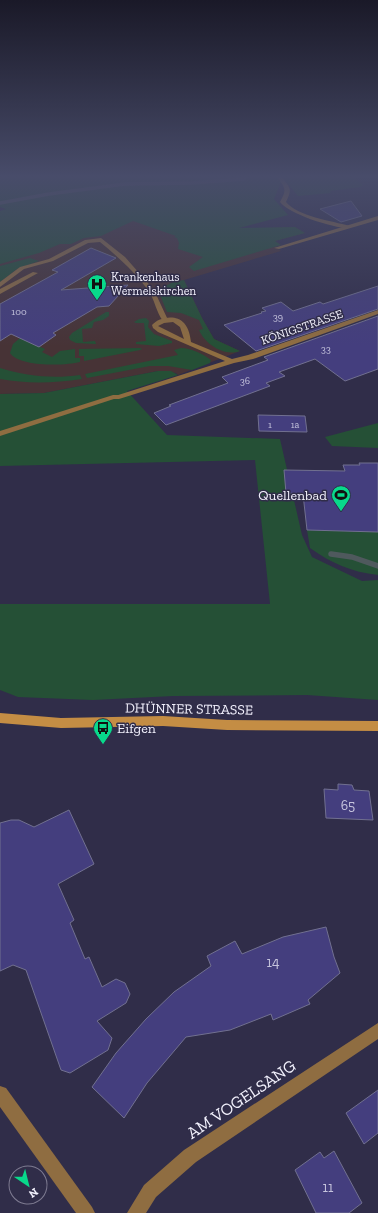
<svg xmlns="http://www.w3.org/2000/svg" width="378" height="1213" font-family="'Zilla Slab',serif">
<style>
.medical{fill:#473336}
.green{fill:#255036}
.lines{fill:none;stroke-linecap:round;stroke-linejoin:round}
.stream-far1{stroke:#4f595d;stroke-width:3.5}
.stream{stroke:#4f595d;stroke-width:5.5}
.building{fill:#443e7e;stroke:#717090}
.service{fill:#8f6d41;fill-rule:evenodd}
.minor{fill:#8f6d41;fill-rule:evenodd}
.secondary{fill:#c48d44;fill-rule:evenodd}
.labels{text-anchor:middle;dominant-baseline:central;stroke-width:3;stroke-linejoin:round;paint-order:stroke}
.far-number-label{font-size:10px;fill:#c6c4dd}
.far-poi-label{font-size:12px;fill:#f2f1fd;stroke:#302d49;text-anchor:start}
.far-street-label{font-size:12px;fill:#f2f1fd;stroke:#302d49}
.poi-label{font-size:14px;fill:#f2f1fd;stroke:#302d49;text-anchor:end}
.street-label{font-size:14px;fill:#f2f1fd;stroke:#302d49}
.near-number-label{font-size:14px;fill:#c6c4dd}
.near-street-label{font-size:17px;fill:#f2f1fd;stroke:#302d49}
</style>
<rect width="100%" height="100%" fill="#302d49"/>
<path class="medical" d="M125,208L237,229L295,227L305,233L275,241L281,245L276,247L281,251L184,280L202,318L214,339L240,351L178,375L176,373L158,371L44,393L0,394V226Z"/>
<g class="green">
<path d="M0,176H274L281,182L274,199L288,215L239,228L295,227L305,233L275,241L281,245L194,271L189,267L203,257L178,249L179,243L177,238L174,237L176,236L133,221L101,236L84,238L71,244H60L39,253L0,264V211L6,209L0,207Z"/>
<path d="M282,176H353L363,185L360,187L330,191L331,193L298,196Z"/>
<path d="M30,258L39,261L17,269L0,282V266Z"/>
<path d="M184,280L202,318L214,339L240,351C224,357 205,344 199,330L203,329L199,320L181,313L167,312L158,290L173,282Z"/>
<path d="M106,312H109V316L103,320L94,322L92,328L82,329L83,342L95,341L96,344L76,343L70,340L69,337L72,333Z"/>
<path d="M146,318L149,321L148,327L154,334L172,341V343L159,346L136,344V342L146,341L144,323H136L134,322L139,319Z"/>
<path d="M20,338L45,349L42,352L52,357L60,351L75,349V358H80V362C65,366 19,367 10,353L13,344Z"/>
<path d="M140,348L142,349L140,350L84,361V356H79V349Z"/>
<path d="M181,348C191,348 203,354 211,360L210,363L192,370L168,366H150L87,378L85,374L178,355L174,350Z"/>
<path d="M0,368C26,376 53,379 80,375L82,379C54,383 28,384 0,379Z"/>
<path d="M158,371H171L178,375L127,391L167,435L280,439L302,535L312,557L362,581L378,580V700L307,695L173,696L93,700L18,697L0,690V604H270L255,460L0,466V394L44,393Z"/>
<path d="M378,423V448L332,446L325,437Z"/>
<path d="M307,530L378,532V575C351,572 331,563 310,548Z"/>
</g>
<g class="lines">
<path class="stream-far1" d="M0,203L49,194L125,184L192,183L244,179"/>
<path class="stream" d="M331,554L352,557L378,566"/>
</g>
<g class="building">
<path d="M351,201L362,216L341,222L320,209Z"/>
<path d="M91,248L116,258L61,290L128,285L109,306L97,307L53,333L56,335L39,347L11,334L0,341V304L58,272L52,270Z"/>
<path d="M378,286V309L256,351L224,325L262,313L261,312L266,311L262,308L281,302L293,311L320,302L323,304Z"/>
<path d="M378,316V369L345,381L315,359L279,372L285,376L266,383L270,386L166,425L154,413L171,406L169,405L228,383L222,377L268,360L264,357Z"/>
<path d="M258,415L305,416L307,432L259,431Z"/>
<path d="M359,463H378V532L307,530L303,494L286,493L284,470L345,471L343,465H360Z"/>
<path d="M338,784L352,785L354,790L369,791L373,820L326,818L324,789L338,790Z"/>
<path d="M69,810L94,864L58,884L74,920L70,923L85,959L89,957L102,987L116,979L125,983L130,994L126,1003L97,1021L112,1038L108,1050L70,1073L61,1070L26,970L13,965L0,971V823L11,820H19L34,827Z"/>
<path d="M326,927L334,957L340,973L308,1000L310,1004L273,1020L271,1014L230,1030L186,1037L147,1083L124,1118L92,1087L116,1053L146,1019L174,992L211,966L207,956L235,941L242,954L283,937Z"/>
<path d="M378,1090V1133L364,1144L346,1113Z"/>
<path d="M334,1151L362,1203L349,1213H316L295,1170L320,1152L324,1158Z"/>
</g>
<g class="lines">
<g class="service">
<path d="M277,176H281C290,188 293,188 286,202C297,216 332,221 350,226V228C335,229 289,214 280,202C288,188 284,188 277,176Z"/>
<path d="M101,238L125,257L154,290L168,320L167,321H163C156,312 155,300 148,290C135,272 117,256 100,242L88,243L53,261L24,269L0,287V282L20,267L49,259L85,240Z"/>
<path d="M33,272L38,273L0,294V289Z"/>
<path d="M113,395H119L120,397L0,436V431Z"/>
</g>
<g class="minor">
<path d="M378,216V220L279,249L274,248Z"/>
<path d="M378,310V314L253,359L234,363L119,399H113L112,397L225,361L158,332L153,328L152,325C159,317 176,314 184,323C189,329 190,335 191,342L232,359L248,355ZM173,322L180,327L184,339L158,326L164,323Z"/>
<path d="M378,1023V1039L196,1162L156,1197L146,1213H127L144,1185L184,1150Z"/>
<path d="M0,1086L6,1088L92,1207L95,1213H76L0,1107Z"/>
</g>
<path class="secondary" d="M0,713L61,718L163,716L227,720L378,721V731L227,730L163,726L61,728L0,723Z"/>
</g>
<linearGradient id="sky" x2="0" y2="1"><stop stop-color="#1a1928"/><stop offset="0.51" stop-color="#484c6a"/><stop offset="1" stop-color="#484c6a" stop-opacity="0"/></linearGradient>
<rect width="378" height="346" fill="url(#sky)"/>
<defs>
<g id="hospital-pin" transform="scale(1)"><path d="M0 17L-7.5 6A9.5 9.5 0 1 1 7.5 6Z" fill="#08d98b" stroke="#302d49"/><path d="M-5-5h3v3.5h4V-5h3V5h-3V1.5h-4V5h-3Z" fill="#111"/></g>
<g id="stadium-pin" transform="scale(1)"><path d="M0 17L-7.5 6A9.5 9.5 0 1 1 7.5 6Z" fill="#08d98b" stroke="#302d49"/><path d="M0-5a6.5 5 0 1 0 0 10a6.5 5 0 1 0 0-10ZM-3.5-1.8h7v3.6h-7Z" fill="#111"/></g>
<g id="bus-pin" transform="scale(1)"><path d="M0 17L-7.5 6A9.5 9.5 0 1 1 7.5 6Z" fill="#08d98b" stroke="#302d49"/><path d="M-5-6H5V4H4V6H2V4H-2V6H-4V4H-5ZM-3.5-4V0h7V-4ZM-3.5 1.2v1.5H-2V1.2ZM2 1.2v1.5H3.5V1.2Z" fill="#111"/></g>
</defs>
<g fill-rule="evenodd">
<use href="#hospital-pin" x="97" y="284"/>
<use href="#stadium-pin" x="341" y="495"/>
<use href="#bus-pin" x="103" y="728"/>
</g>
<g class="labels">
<g class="far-number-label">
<text x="19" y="312">100</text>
<text x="278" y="317">39</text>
<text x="326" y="349">33</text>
<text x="245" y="381">36</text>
<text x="270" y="425">1</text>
<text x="295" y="425">1a</text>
</g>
<g class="far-poi-label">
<text x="111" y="277">Krankenhaus<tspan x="111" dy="14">Wermelskirchen</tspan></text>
</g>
<g class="far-street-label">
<text transform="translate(302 327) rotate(-19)">KÖNIGSTRASSE</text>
</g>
<g class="poi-label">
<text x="327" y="495">Quellenbad</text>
<text x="117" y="728" text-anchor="start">Eifgen</text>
</g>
<g class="street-label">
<text transform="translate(189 709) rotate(1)">DHÜNNER STRASSE</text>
</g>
<g class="near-number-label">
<text x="348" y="805">65</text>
<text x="273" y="962">14</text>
<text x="328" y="1187">11</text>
</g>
<g class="near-street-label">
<text transform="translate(241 1099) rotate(-34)">AM VOGELSANG</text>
</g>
</g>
<g transform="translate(28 1185) rotate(145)"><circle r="19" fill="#302d49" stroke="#7e7b91"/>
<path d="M0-3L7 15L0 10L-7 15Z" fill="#08d98b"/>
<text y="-6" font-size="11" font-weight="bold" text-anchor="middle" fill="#f2f1fd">N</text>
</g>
</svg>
